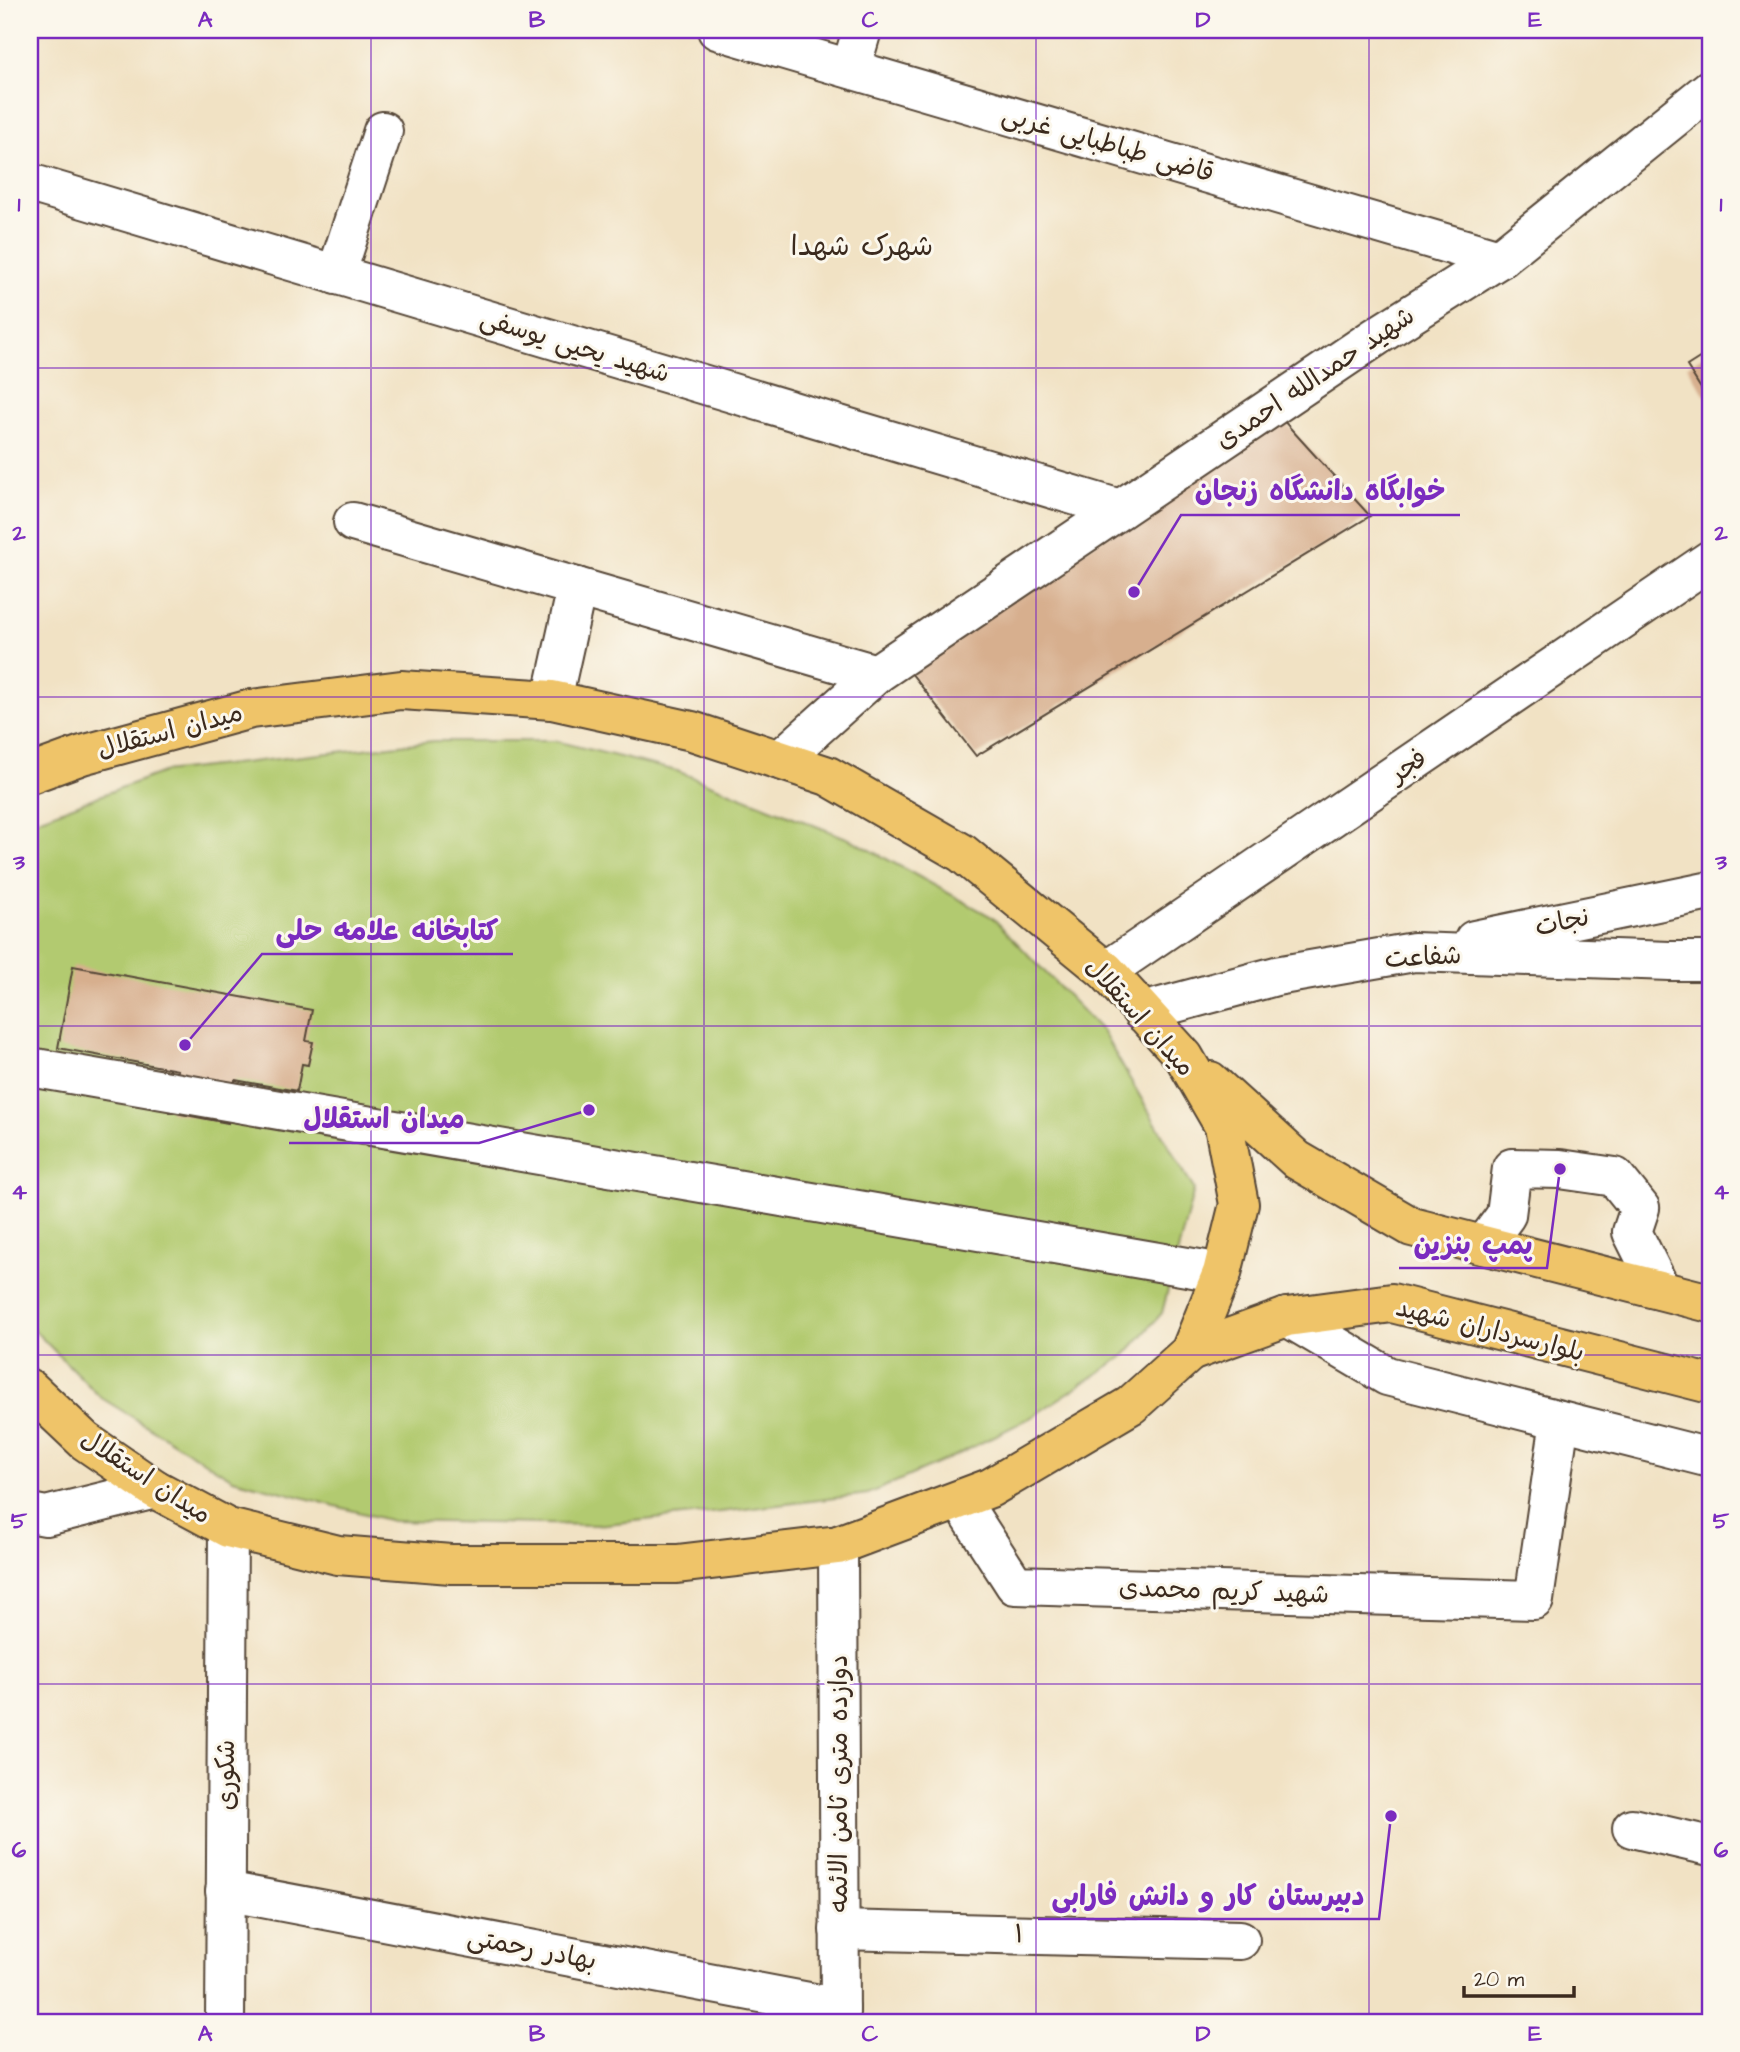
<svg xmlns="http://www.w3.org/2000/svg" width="1740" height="2052" font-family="'Architects Daughter','Playpen Sans Arabic',sans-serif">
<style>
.green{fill:#b2ca6f;stroke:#767a46;stroke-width:2}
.building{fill:#d7af8e}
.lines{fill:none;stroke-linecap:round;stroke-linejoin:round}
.minor-casing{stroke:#564637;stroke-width:42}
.major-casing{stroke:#564637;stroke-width:42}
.minor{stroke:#fff;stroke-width:38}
.major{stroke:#efc469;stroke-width:38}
.grid{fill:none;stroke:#7b2cbf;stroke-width:2;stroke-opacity:0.55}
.labels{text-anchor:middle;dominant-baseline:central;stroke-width:6;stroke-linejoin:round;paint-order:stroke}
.street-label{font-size:26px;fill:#3b2a1e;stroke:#fbf7ec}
.neighbourhood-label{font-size:28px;fill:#3b2a1e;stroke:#fbf7ec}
.leader{fill:none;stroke:#7b2cbf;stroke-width:2.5}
.callout-dot{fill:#7b2cbf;stroke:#fbf7ec;stroke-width:2.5}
.callout-label{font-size:28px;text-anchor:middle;font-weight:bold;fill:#7b2cbf;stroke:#fbf7ec;stroke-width:6;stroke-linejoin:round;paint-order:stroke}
.neatline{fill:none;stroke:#7b2cbf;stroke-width:2.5}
.grid-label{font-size:23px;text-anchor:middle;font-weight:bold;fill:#7b2cbf}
</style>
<rect width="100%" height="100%" fill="#fbf7ec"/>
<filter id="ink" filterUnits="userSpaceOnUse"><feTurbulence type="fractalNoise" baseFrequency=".0143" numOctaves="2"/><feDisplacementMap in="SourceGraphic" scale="14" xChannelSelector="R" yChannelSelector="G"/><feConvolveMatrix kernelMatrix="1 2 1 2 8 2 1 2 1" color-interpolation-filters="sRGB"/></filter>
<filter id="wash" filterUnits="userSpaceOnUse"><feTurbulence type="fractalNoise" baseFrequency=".00686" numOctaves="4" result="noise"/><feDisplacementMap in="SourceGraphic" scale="28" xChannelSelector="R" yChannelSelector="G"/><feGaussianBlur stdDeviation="1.57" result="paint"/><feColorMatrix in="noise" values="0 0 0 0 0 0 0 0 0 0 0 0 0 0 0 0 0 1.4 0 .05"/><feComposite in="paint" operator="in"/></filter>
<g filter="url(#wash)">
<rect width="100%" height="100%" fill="#f1e2c4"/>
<path class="green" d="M434,741H555L677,771L854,841L992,917L1102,1031L1194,1189L1162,1313L1124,1356L1030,1418L957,1455L868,1494L721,1512L597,1525L392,1521L233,1479L100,1397L30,1326V822L163,772Z"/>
<g id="blocks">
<g class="building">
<path d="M1710,341V399L1708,400L1687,366L1709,352L1705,345Z"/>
<path d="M1282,419L1370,516L976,756L908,669Z"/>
<path d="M73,966L312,1010L306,1041L313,1042L308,1065L302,1064L297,1091L235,1080L228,1123L170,1112L178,1070L58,1048Z"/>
</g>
</g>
</g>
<g filter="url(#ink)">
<use href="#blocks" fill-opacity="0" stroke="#564637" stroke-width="2"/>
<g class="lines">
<g class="minor-casing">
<g id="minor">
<path d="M717,30L1499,259"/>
<path d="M851,68L862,30"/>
<path d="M30,183L1120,509"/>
<path d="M336,275L383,131"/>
<path d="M353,522L876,674"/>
<path d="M552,700L577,587"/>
<path d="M780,760L876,674L1377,336L1499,259L1710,89"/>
<path d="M1474,940L1710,891"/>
<path d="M1106,971L1710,560"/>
<path d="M1142,1012L1276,976L1414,952L1670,961H1710"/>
<path d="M30,1067L1222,1273"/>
<path d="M1484,1245L1506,1215L1512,1168L1560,1169L1615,1177L1640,1208L1632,1232L1661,1290"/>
<path d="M1287,1317L1387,1376L1710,1458"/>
<path d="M960,1500L1015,1585L1534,1600L1560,1420"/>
<path d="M30,1513L46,1516L155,1489"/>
<path d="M838,1545L840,2022"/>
<path d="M1632,1828L1710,1846"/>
<path d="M225,1891L840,2008"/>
<path d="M839,1930L1240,1940"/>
<path d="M225,2022L228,1528"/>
</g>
</g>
<g class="major-casing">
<g id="major">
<path d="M30,774L82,755L251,709L401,690L552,700L692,731L828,776L962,853L1106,971L1184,1057L1224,1126L1239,1204L1222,1273L1190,1352L1131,1405L990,1488L838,1545L677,1564H451L338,1555L228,1528L155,1489L85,1441L30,1389"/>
<path d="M1210,1081L1297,1160L1412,1227L1710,1303"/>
<path d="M1190,1352L1287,1317L1392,1303L1710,1384"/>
</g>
</g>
<use href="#minor" class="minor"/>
<use href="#major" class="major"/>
</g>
</g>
<path class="grid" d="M371,30V2022M704,30V2022M1036,30V2022M1369,30V2022M30,368H1710M30,697H1710M30,1026H1710M30,1355H1710M30,1684H1710"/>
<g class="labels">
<g class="street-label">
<text transform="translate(1108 144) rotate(16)">قاضی طباطبایی غربی</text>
<text transform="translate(575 346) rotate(17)">شهید یحیی یوسفی</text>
<text transform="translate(1315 378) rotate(-34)">شهید حمدالله احمدی</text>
<text transform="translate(170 731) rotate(-15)">میدان استقلال</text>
<text transform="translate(1408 766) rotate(-34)">فجر</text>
<text transform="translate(1562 922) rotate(-12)">نجات</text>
<text transform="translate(1423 957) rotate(-3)">شفاعت</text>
<text transform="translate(1140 1017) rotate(48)">میدان استقلال</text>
<text transform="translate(1490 1330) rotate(14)">بلوارسرداران شهید</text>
<text transform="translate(146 1477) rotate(33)">میدان استقلال</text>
<text transform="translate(1224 1591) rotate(2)">شهید کریم محمدی</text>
<text transform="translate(226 1775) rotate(-90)">شکوری</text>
<text transform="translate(839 1784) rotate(-90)">دوازده متری ثامن الائمه</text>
<text transform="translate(1019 1934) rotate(1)">۱</text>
<text transform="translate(532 1949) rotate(11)">بهادر رحمتی</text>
</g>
<g class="neighbourhood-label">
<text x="862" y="246">شهرک شهدا</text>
</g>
</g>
<path class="leader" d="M1134 592L1181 515H1460M185 1045L262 954H513M589 1110L479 1143H289M1560 1169L1547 1268H1399M1391 1816L1379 1919H1038"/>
<g class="callout-dot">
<circle cx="1134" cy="592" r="7"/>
<circle cx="185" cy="1045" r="7"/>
<circle cx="589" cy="1110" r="7"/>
<circle cx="1560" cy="1169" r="7"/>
<circle cx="1391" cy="1816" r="7"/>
</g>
<g class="callout-label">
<text x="1320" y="500">خوابگاه دانشگاه زنجان</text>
<text x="387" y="940">کتابخانه علامه حلی</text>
<text x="384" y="1128">میدان استقلال</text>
<text x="1473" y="1254">پمپ بنزین</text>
<text x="1208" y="1905">دبیرستان کار و دانش فارابی</text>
</g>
<rect width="1740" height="2052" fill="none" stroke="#fbf7ec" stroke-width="77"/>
<path d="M1464 1986v10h110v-10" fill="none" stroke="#3b2a1e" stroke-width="3.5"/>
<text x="1474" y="1986" font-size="21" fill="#3b2a1e" stroke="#fbf7ec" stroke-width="5" paint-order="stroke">20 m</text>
<rect x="38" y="38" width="1664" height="1976" class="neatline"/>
<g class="grid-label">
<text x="205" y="27">A</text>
<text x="537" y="27">B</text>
<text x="870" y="27">C</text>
<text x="1203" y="27">D</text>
<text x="1535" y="27">E</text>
<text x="19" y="211">1</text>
<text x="1721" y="211">1</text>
<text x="19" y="540">2</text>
<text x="1721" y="540">2</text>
<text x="19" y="869">3</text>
<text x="1721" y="869">3</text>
<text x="19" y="1199">4</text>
<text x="1721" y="1199">4</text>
<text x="19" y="1528">5</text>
<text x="1721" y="1528">5</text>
<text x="19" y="1857">6</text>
<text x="1721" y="1857">6</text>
<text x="205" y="2041">A</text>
<text x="537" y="2041">B</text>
<text x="870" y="2041">C</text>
<text x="1203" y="2041">D</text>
<text x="1535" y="2041">E</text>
</g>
</svg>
